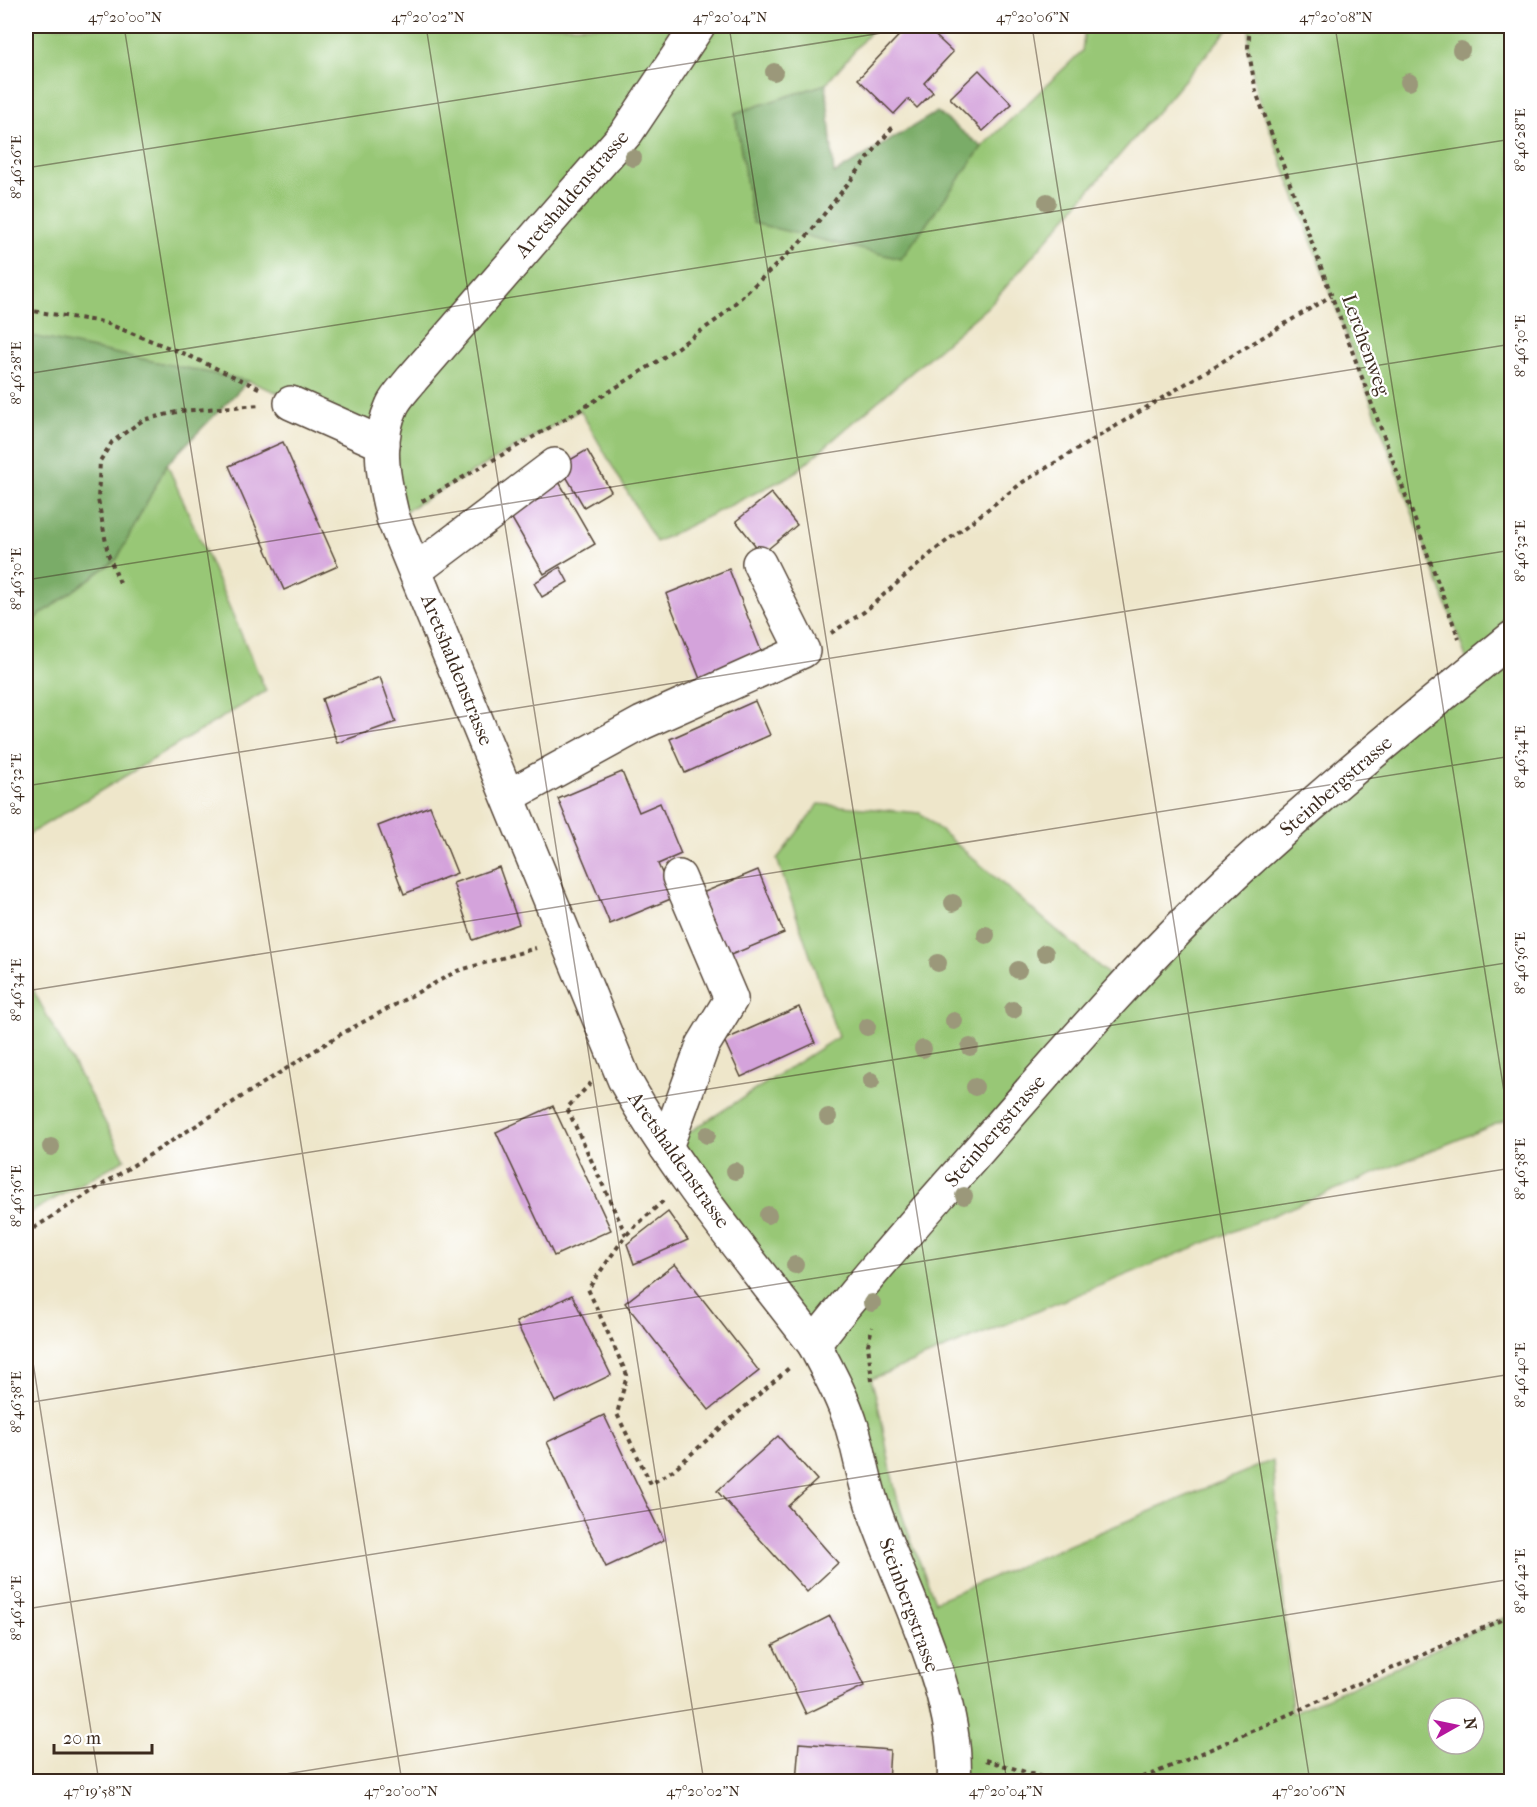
<svg xmlns="http://www.w3.org/2000/svg" width="1537" height="1807" font-family="'IM FELL French Canon',serif">
<style>
.green{fill:#98c776;stroke:#6a784a;stroke-width:1.5;fill-rule:evenodd}
.forest{fill:#7aac67;stroke:#5a6b42;stroke-width:1.5}
.building{fill:#d4a3db}
.lines{fill:none;stroke-linecap:round;stroke-linejoin:round}
.minor-casing{stroke:#564638;stroke-width:36}
.path{stroke:#564638;stroke-width:4;stroke-dasharray:4.5 4.5;stroke-linecap:butt}
.minor{stroke:#fff;stroke-width:33}
.tree{fill:#9b987a}
.ticks{fill:none;stroke:#3b2a1e;stroke-width:1.5;stroke-opacity:0.45}
.labels{text-anchor:middle;dominant-baseline:central;stroke-width:4.5;stroke-linejoin:round;paint-order:stroke}
.street-label{font-size:20px;fill:#3b2a1e;stroke:#fff}
.neatline{fill:none;stroke:#3b2a1e;stroke-width:2}
.ticks-label{font-size:15px;text-anchor:middle;fill:#3b2a1e}
</style>
<rect width="100%" height="100%" fill="#fff"/>
<filter id="ink" filterUnits="userSpaceOnUse"><feTurbulence type="fractalNoise" baseFrequency=".0167" numOctaves="2"/><feDisplacementMap in="SourceGraphic" scale="12" xChannelSelector="R" yChannelSelector="G"/><feConvolveMatrix kernelMatrix="1 2 1 2 8 2 1 2 1" color-interpolation-filters="sRGB"/></filter>
<filter id="wash" filterUnits="userSpaceOnUse"><feTurbulence type="fractalNoise" baseFrequency=".008" numOctaves="4" result="noise"/><feDisplacementMap in="SourceGraphic" scale="24" xChannelSelector="R" yChannelSelector="G"/><feGaussianBlur stdDeviation="1.35" result="paint"/><feColorMatrix in="noise" values="0 0 0 0 0 0 0 0 0 0 0 0 0 0 0 0 0 1.4 0 .05"/><feComposite in="paint" operator="in"/></filter>
<g filter="url(#wash)">
<rect width="100%" height="100%" fill="#eee6ca"/>
<g class="green">
<path d="M26,26H875L826,84L735,113L753,223L901,259L982,147L1082,51L1085,26H1231L992,303L792,475L656,542L580,410L393,518L383,434L248,381L26,335Z"/>
<path d="M1250,26H1511V1118L871,1379C884,1419 887,1461 898,1501C907,1535 923,1568 935,1601L1273,1460L1292,1713L1511,1615V1781H954L852,1427L666,1147L838,1037L777,859L819,804L920,813L1122,986L1471,671L1256,92L1248,47ZM1438,1708H1474V1744H1438Z"/>
<path d="M167,464L266,691L26,836V625L117,559Z"/>
<path d="M26,977L125,1159L26,1215Z"/>
</g>
<g class="forest">
<path d="M826,84L834,174L937,112L982,147L901,259L753,223L735,113Z"/>
<path d="M26,335L248,381L167,464L117,559L26,625Z"/>
</g>
<g id="blocks">
<g class="building">
<path d="M908,26H925L953,52L924,83L933,92L917,108L908,99L894,114L858,79Z"/>
<path d="M979,70L1012,104L983,131L950,98Z"/>
<path d="M283,442L338,566L284,590L229,466Z"/>
<path d="M587,450L611,491L584,507L560,466Z"/>
<path d="M558,480L595,544L544,574L507,510Z"/>
<path d="M771,493L797,525L762,554L736,521Z"/>
<path d="M560,567L568,582L542,597L534,583Z"/>
<path d="M729,569L762,653L700,679L666,594Z"/>
<path d="M380,677L396,722L337,743L322,699Z"/>
<path d="M755,701L770,735L685,773L670,739Z"/>
<path d="M622,772L639,812L660,803L681,854L658,864L673,898L610,924L558,799Z"/>
<path d="M430,806L457,873L404,894L378,826Z"/>
<path d="M499,867L519,924L473,940L453,883Z"/>
<path d="M758,870L784,933L721,959L695,896Z"/>
<path d="M799,1007L815,1043L741,1077L724,1040Z"/>
<path d="M553,1106L611,1230L554,1256L496,1132Z"/>
<path d="M668,1212L688,1240L634,1264L627,1244Z"/>
<path d="M675,1264L759,1371L709,1410L625,1303Z"/>
<path d="M572,1295L611,1375L555,1402L516,1322Z"/>
<path d="M604,1415L664,1540L606,1567L547,1442Z"/>
<path d="M778,1436L817,1480L788,1506L838,1563L807,1592L717,1491Z"/>
<path d="M830,1616L864,1686L806,1714L773,1645Z"/>
<path d="M799,1743L890,1750L888,1782H796Z"/>
</g>
</g>
</g>
<g filter="url(#ink)">
<use href="#blocks" fill-opacity="0" stroke="#564638" stroke-width="1.5"/>
<g class="lines">
<g class="minor-casing">
<g id="minor">
<path d="M698,26L627,132L412,379C405,388 396,397 392,406C375,442 384,482 393,518L624,1079C677,1174 748,1258 814,1344"/>
<path d="M291,403L383,444"/>
<path d="M416,570L555,465"/>
<path d="M509,796L642,723L803,651L759,563"/>
<path d="M666,1147L703,1045L731,999L679,877"/>
<path d="M954,1782C960,1694 901,1590 873,1507C864,1481 860,1454 852,1427C843,1398 828,1371 814,1344C870,1272 932,1204 992,1135C1072,1043 1152,951 1241,868C1328,788 1420,713 1512,638"/>
</g>
</g>
<g class="path">
<path d="M1250,26L1248,47L1256,92L1459,639"/>
<path d="M26,310L103,322L185,354L263,390"/>
<path d="M422,501L580,410L658,361L718,319L806,237L895,124"/>
<path d="M120,583L108,554L98,499L100,461L112,442L143,420L181,411L260,405"/>
<path d="M831,633L864,612L935,550L1023,482L1331,296"/>
<path d="M591,1083L567,1108L626,1235"/>
<path d="M663,1201L626,1235L588,1289L627,1375L617,1414L651,1484L673,1470L789,1368"/>
<path d="M26,1233L341,1034L457,971L536,948"/>
<path d="M872,1381L868,1345L872,1327"/>
<path d="M986,1760L1058,1782"/>
<path d="M1125,1782L1152,1774L1191,1758L1512,1615"/>
</g>
<use href="#minor" class="minor"/>
</g>
<g class="tree">
<circle cx="1461" cy="50" r="9"/>
<circle cx="774" cy="72" r="9"/>
<circle cx="1409" cy="82" r="9"/>
<circle cx="633" cy="158" r="9"/>
<circle cx="1047" cy="202" r="9"/>
<circle cx="953" cy="903" r="9"/>
<circle cx="986" cy="935" r="9"/>
<circle cx="1045" cy="953" r="9"/>
<circle cx="938" cy="963" r="9"/>
<circle cx="1018" cy="970" r="9"/>
<circle cx="1013" cy="1010" r="9"/>
<circle cx="954" cy="1021" r="9"/>
<circle cx="867" cy="1027" r="9"/>
<circle cx="970" cy="1047" r="9"/>
<circle cx="923" cy="1049" r="9"/>
<circle cx="871" cy="1081" r="9"/>
<circle cx="975" cy="1087" r="9"/>
<circle cx="828" cy="1117" r="9"/>
<circle cx="707" cy="1135" r="9"/>
<circle cx="51" cy="1147" r="9"/>
<circle cx="735" cy="1171" r="9"/>
<circle cx="964" cy="1196" r="9"/>
<circle cx="768" cy="1215" r="9"/>
<circle cx="795" cy="1265" r="9"/>
<circle cx="872" cy="1303" r="9"/>
</g>
</g>
<path class="ticks" d="M124,26L402,1782M426,26L704,1782M729,26L1007,1782M1032,26L1310,1782M1335,26L1512,1142M26,168L926,26M26,374L1512,139M26,580L1512,344M26,786L1512,550M26,991L1512,756M26,1197L1512,962M26,1318L99,1782M26,1403L1512,1168M26,1609L1512,1374M235,1782L1512,1579"/>
<g class="labels">
<g class="street-label">
<text transform="translate(572 194) rotate(-49)">Aretshaldenstrasse</text>
<text transform="translate(1366 345) rotate(70)">Lerchenweg</text>
<text transform="translate(457 670) rotate(68)">Aretshaldenstrasse</text>
<text transform="translate(1336 786) rotate(-41)">Steinbergstrasse</text>
<text transform="translate(995 1131) rotate(-49)">Steinbergstrasse</text>
<text transform="translate(679 1160) rotate(55)">Aretshaldenstrasse</text>
<text transform="translate(909 1605) rotate(70)">Steinbergstrasse</text>
</g>
</g>
<rect width="1537" height="1807" fill="none" stroke="#fff" stroke-width="66"/>
<g transform="translate(1456 1726) rotate(81)"><circle r="28" fill="#ffffff" stroke="#b1aaa5" stroke-width="1.5"/>
<path d="M0-4.5L10 22L0 15L-10 22Z" fill="#b5179e"/>
<text y="-9" font-size="16" font-weight="bold" text-anchor="middle" fill="#3b2a1e">N</text>
</g>
<path d="M54 1744v9h98v-9" fill="none" stroke="#3b2a1e" stroke-width="3"/>
<text x="63" y="1744" font-size="18" fill="#3b2a1e" stroke="#ffffff" stroke-width="4.5" paint-order="stroke">20 m</text>
<rect x="33" y="33" width="1471" height="1741" class="neatline"/>
<g class="ticks-label">
<text x="125" y="22">47°20'00"N</text>
<text x="428" y="22">47°20'02"N</text>
<text x="730" y="22">47°20'04"N</text>
<text x="1033" y="22">47°20'06"N</text>
<text x="1336" y="22">47°20'08"N</text>
<text transform="translate(1520 140) rotate(-90)" y="5">8°46'28"E</text>
<text transform="translate(16 167) rotate(-90)" y="5">8°46'26"E</text>
<text transform="translate(1520 346) rotate(-90)" y="5">8°46'30"E</text>
<text transform="translate(16 373) rotate(-90)" y="5">8°46'28"E</text>
<text transform="translate(1520 551) rotate(-90)" y="5">8°46'32"E</text>
<text transform="translate(16 579) rotate(-90)" y="5">8°46'30"E</text>
<text transform="translate(1520 757) rotate(-90)" y="5">8°46'34"E</text>
<text transform="translate(16 784) rotate(-90)" y="5">8°46'32"E</text>
<text transform="translate(1520 963) rotate(-90)" y="5">8°46'36"E</text>
<text transform="translate(16 990) rotate(-90)" y="5">8°46'34"E</text>
<text transform="translate(1520 1169) rotate(-90)" y="5">8°46'38"E</text>
<text transform="translate(16 1196) rotate(-90)" y="5">8°46'36"E</text>
<text transform="translate(1520 1375) rotate(-90)" y="5">8°46'40"E</text>
<text transform="translate(16 1402) rotate(-90)" y="5">8°46'38"E</text>
<text transform="translate(1520 1581) rotate(-90)" y="5">8°46'42"E</text>
<text transform="translate(16 1608) rotate(-90)" y="5">8°46'40"E</text>
<text x="98" y="1796">47°19'58"N</text>
<text x="401" y="1796">47°20'00"N</text>
<text x="703" y="1796">47°20'02"N</text>
<text x="1006" y="1796">47°20'04"N</text>
<text x="1309" y="1796">47°20'06"N</text>
</g>
</svg>
